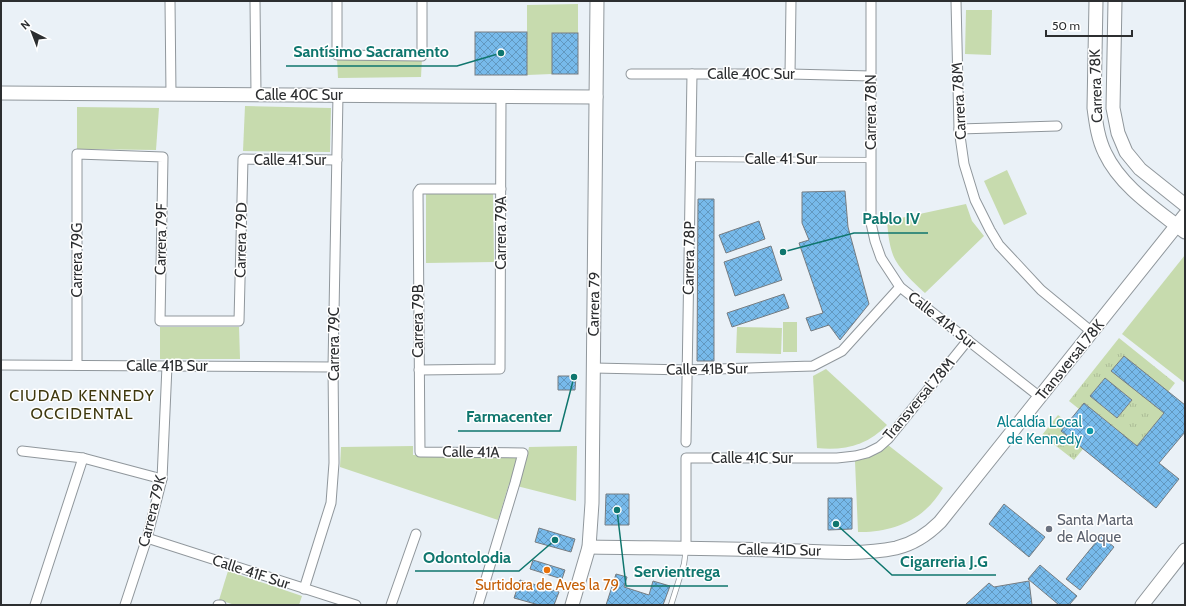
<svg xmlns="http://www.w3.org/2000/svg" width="1186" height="606" font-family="Cabin,sans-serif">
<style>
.grass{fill:url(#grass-tufts);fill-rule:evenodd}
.park{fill:#c7dbae}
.building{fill:url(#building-cross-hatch);stroke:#767c81}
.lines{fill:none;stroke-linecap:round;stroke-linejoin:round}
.lane-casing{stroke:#90979c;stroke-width:6}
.street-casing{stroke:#90979c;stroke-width:11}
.secondary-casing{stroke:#90979c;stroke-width:15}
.lane{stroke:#fff;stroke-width:4.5}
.street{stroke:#fff;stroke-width:9}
.secondary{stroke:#fff;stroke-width:13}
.culture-dot{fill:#0f9aa8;stroke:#fff;stroke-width:1.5}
.worship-dot{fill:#6b7280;stroke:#fff;stroke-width:1.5}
.food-dot{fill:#e8710a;stroke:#fff;stroke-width:1.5}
.labels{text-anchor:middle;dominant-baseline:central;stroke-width:3;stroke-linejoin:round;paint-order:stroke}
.street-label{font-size:15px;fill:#2c2e30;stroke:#fff}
.culture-label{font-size:15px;fill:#0d838f;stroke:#fff;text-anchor:end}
.worship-label{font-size:15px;fill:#5b616d;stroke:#fff;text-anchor:start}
.food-label{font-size:15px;fill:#c56008;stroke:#fff}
.neighbourhood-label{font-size:16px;letter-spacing:1px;fill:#3f390f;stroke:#fff}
.leader{fill:none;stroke:#0f766e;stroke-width:1.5}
.callout-dot{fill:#0f766e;stroke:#fff;stroke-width:1.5}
.callout-label{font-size:16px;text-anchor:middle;font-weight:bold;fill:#0f766e;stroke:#fff;stroke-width:3;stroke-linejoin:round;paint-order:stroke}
</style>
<defs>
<pattern id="grass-tufts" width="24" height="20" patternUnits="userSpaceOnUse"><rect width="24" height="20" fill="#c7dbae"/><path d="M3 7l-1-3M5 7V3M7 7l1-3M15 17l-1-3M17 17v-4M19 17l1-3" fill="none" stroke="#abbc96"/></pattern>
<pattern id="building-cross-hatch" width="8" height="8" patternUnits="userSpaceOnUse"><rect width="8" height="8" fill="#77baeb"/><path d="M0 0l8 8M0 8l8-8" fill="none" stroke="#6298bf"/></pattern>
</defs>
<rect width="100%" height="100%" fill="#eaf1f7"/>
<g class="grass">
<path d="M1119,338L1175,383L1168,392L1124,356L1112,371L1164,413L1137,446L1084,403L1079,409L1069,401ZM1105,378L1132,400L1117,418L1090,396Z"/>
<path d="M1058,415L1068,423L1061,431L1083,449L1074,460L1042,435Z"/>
</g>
<g class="park">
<path d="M578,4V33L552,34V74L527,75V5Z"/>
<path d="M966,10H992L991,55L965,54Z"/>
<path d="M422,58L421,77L338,78L337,59Z"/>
<path d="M245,106L331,108L330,152L243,151Z"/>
<path d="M77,107L159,108L156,150L77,149Z"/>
<path d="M1007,170L1027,214L1004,225L984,181Z"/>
<path d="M493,192L494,262L426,263V193Z"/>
<path d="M966,204L972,221L984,236L925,293C915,284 898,268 893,255C889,244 888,233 887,221Z"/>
<path d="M1185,255V383L1122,334Z"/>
<rect x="783" y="322" width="14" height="30"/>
<path d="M160,327H239L240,359H160Z"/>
<path d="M737,327L782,328L781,354L736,353Z"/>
<path d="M826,369L887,425C868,445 844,451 817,448L813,376Z"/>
<path d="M888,445L943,488C938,496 932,504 925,510C908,526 880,533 858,532L855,461C869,458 876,455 888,445Z"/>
<path d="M413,446V455L527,457L529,447L577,446L576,501L509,484L498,520L340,467L341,447Z"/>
<path d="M228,571L302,596L299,605H235L219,600Z"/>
</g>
<g class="building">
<rect x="475" y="32" width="52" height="43"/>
<rect x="552" y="33" width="26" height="41"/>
<path d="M845,191L848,227L869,304L840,340L829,325L811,331L806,318L823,313L799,243L809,240L802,223V192Z"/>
<path d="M698,199H714V361H697Z"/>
<path d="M759,221L765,239L726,253L719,235Z"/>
<path d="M771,246L782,280L735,296L724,262Z"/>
<path d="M784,294L789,308L732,327L727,313Z"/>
<path d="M1124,356L1185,405V432L1159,463L1179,479L1156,508L1061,431L1084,403L1137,446L1164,413L1111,371Z"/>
<path d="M558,376H576L575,390H558Z"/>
<path d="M1105,378L1132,400L1117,418L1090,396Z"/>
<path d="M606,494H629V525H605Z"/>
<path d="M828,498H852V529L828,530Z"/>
<path d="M1004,504L1045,537L1029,557L989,524Z"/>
<path d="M539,528L575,539L571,552L535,542Z"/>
<path d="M1101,536L1114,547L1080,590L1066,579Z"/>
<path d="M533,560L565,570L562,579L530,569Z"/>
<path d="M1040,565L1077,596L1069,605H1059L1028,579Z"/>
<path d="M616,574L627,577L624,587L649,595L653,581L670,586L663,605H606Z"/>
<path d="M520,580L559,592L554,605H539L514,598Z"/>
<path d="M1029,581L1032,605H965L989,583L994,587Z"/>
</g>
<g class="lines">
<g class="lane-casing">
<g id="lane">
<path d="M691,159L871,160"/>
<path d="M671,605L684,564L686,549"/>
</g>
</g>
<g class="street-casing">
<g id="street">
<path d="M170,1L171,94"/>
<path d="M255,1L256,94"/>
<path d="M337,1V55L422,56V1"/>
<path d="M871,1V223L875,241L881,258L900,287L1040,397"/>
<path d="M956,1L959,129L964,164L975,200L990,230L999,245L1041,290L1092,332"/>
<path d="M631,74H790L871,76"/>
<path d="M790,74L791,1"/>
<path d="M959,129L1057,126"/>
<path d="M1,365L333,367"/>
<path d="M77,365V154L163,157L160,321H239L243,159L337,160"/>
<path d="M594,368L687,370L813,366L842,351L900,287"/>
<path d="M419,370L500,369L501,96"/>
<path d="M686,442L692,74"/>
<path d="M22,451L83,458L162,479"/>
<path d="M147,538L356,605"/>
<path d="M686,548V458H837L855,456L867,453L879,447L888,439L968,340"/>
<path d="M304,589L331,503L334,463L333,367L338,95"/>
<path d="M35,605L83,458"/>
<path d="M125,605L147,538L162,479L167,366"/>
<path d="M218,605H221"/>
<path d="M391,605L416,534"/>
<path d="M478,605L515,483L523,453L420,452L418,192L420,189H501"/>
</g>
</g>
<g class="secondary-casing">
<g id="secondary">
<path d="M1096,1L1094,108C1096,123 1098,139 1105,153C1121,187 1156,209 1185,232"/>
<path d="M1115,1L1113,108L1118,133L1126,152L1140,169L1185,205"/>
<path d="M1,93L596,97"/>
<path d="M589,547C650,548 710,548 771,550C811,551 858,556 896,548C913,544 928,534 940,522L1185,215"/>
<path d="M572,605L589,547L592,503L597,1"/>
<path d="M1142,605L1185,550"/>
</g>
</g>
<use href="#lane" class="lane"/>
<use href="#street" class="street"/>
<use href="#secondary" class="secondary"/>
</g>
<circle class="culture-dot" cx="1090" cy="431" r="4"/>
<circle class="worship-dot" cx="1049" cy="529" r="4"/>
<circle class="food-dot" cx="547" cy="570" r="4"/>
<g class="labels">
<g class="street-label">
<text x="751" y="74">Calle 40C Sur</text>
<text transform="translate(1096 86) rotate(-92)">Carrera 78K</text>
<text x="299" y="95">Calle 40C Sur</text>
<text transform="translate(959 101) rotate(-93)">Carrera 78M</text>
<text transform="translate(871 112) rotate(-90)">Carrera 78N</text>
<text x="781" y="159">Calle 41 Sur</text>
<text x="290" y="160">Calle 41 Sur</text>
<text transform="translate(501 233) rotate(-90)">Carrera 79A</text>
<text transform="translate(161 239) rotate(-89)">Carrera 79F</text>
<text transform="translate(241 240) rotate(-89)">Carrera 79D</text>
<text transform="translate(689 258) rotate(-89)">Carrera 78P</text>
<text transform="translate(77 260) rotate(-90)">Carrera 79G</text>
<text transform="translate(594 304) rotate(-89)">Carrera 79</text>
<text transform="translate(942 320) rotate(38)">Calle 41A Sur</text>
<text transform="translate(418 321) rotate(-90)">Carrera 79B</text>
<text transform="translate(334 344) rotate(-90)">Carrera 79C</text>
<text transform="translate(1070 360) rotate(-51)">Transversal 78K</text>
<text x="167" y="366">Calle 41B Sur</text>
<text transform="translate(707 369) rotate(-1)">Calle 41B Sur</text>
<text transform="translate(919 399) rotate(-50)">Transversal 78M</text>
<text transform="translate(471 452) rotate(1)">Calle 41A</text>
<text x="752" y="458">Calle 41C Sur</text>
<text transform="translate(152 511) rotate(-76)">Carrera 79K</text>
<text transform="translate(779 550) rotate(1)">Calle 41D Sur</text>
<text transform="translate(251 572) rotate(18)">Calle 41F Sur</text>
</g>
<g class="culture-label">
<text x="1082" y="422">Alcaldía Local<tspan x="1082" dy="17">de Kennedy</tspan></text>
</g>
<g class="worship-label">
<text x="1057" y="520">Santa Marta<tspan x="1057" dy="17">de Aloque</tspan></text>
</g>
<g class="food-label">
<text x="547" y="585">Surtidora de Aves la 79</text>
</g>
<g class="neighbourhood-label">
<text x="82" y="395">CIUDAD KENNEDY<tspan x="82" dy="18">OCCIDENTAL</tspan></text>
</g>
</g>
<path class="leader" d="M501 53L457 66H286M783 252L854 233H928M574 377L560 431H458M555 540L519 571H415M836 524L892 575H996M617 510L626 586H728"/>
<g class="callout-dot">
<circle cx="501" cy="53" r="4"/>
<circle cx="783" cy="252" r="4"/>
<circle cx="574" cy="377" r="4"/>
<circle cx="555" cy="540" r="4"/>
<circle cx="836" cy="524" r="4"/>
<circle cx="617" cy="510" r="4"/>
</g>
<g class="callout-label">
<text x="371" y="57">Santísimo Sacramento</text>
<text x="891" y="224">Pablo IV</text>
<text x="509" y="422">Farmacenter</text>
<text x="467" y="563">Odontolodia</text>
<text x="944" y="567">Cigarreria J.G</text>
<text x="677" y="577">Servientrega</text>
</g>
<rect width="1186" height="606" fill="none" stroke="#2c2e30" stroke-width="4"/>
<g transform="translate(32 32) rotate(318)" stroke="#ffffff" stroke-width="3" paint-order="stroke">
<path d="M0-3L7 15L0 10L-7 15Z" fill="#2c2e30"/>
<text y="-6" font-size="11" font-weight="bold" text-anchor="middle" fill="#2c2e30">N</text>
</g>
<path d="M1046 30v6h86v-6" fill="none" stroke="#2c2e30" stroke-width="2"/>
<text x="1052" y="30" font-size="12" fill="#2c2e30" stroke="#ffffff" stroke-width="3" paint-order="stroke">50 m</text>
</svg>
